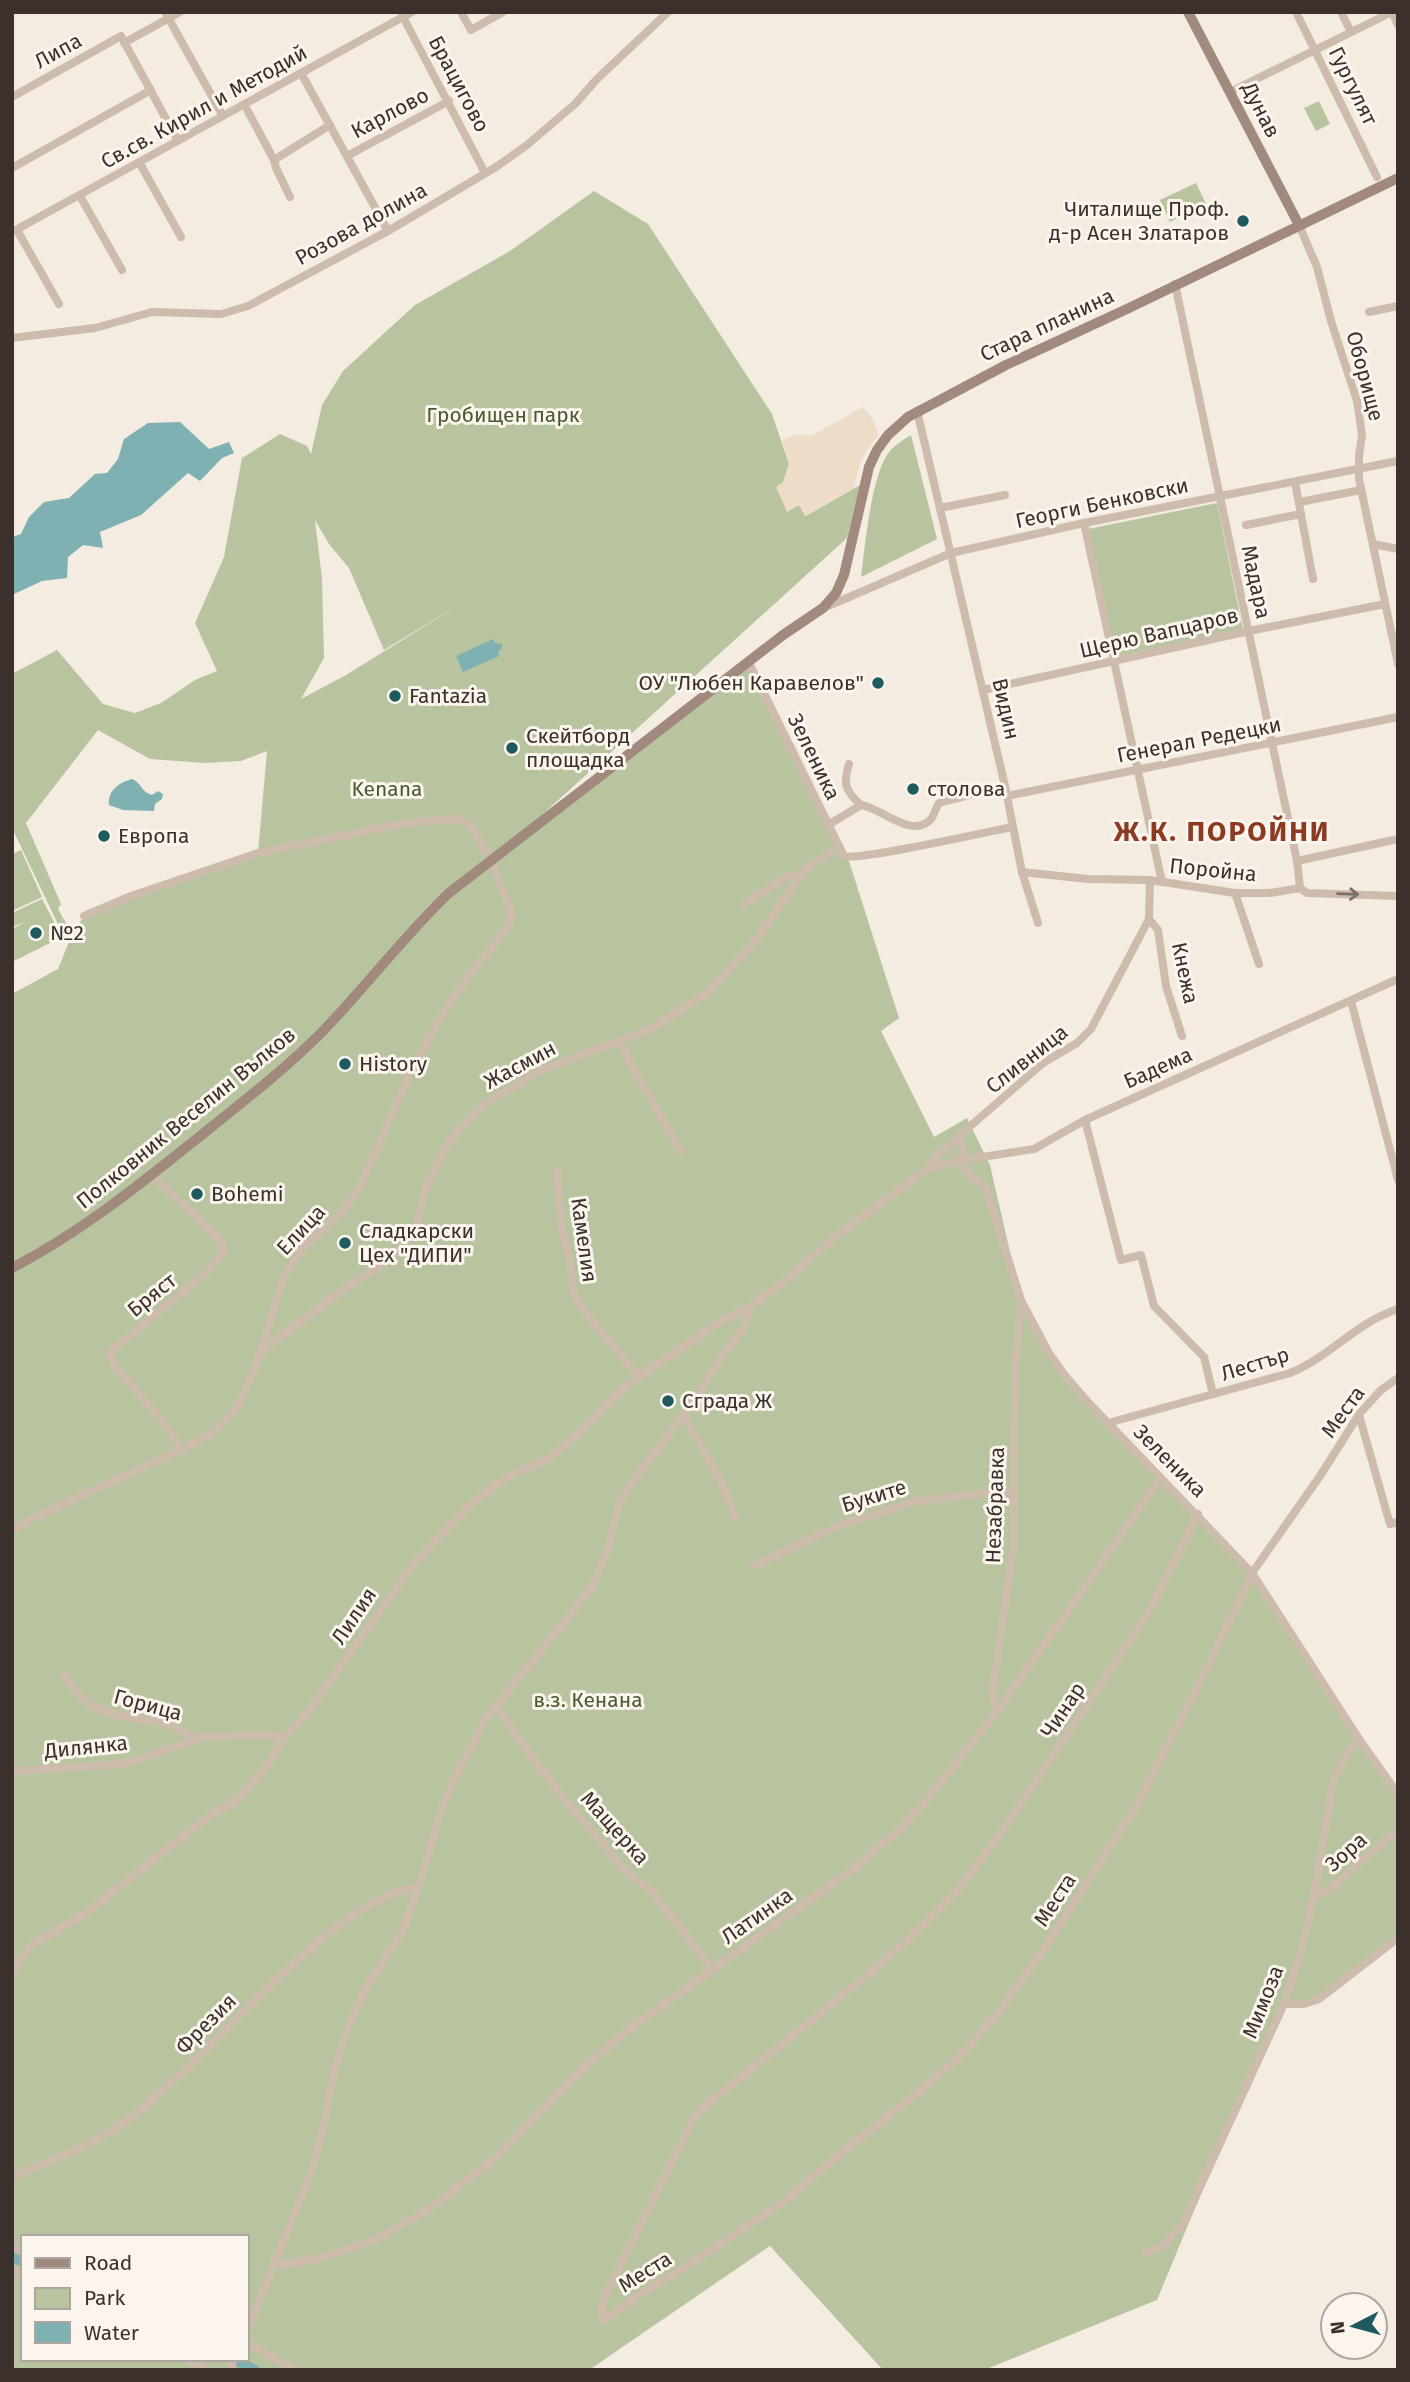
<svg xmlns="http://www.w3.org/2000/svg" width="1410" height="2382" font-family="'Fira Sans',sans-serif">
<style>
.green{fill:#b8c4a0;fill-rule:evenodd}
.plaza{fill:#ecdcc8}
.water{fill:#7fb0b2}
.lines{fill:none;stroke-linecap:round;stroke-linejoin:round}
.canal{stroke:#7fb0b2;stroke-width:10}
.minor{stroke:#cdbbac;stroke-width:8}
.secondary{stroke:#a18a7d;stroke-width:10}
.oneway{stroke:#7d6f65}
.poi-dot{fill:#1f5a5e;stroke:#fbf5ee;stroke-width:2.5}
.labels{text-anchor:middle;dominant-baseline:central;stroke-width:6;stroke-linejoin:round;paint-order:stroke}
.street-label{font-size:21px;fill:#3b302b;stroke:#fbf5ee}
.poi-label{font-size:21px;fill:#3b302b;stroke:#fbf5ee;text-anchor:start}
.park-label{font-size:21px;fill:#4a5a2e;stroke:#fbf5ee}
.district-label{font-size:28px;font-weight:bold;letter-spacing:2px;fill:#8c3b22;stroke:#fbf5ee}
</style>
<rect width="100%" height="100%" fill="#f4ebe1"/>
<g class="green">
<path d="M1319,101L1330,124L1316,131L1304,108Z"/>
<path d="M1196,183L1206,204L1170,222L1160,200Z"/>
<path d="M594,191L648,224L772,414L789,464L783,482L787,511L799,505L806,516L860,485L847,538L500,853L749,663L848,858L899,1018L881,1031L934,1137L967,1118L990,1165L1021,1300L1066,1377L1252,1573L1398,1794V1940L1318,2004L1278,2008L1157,2300L984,2370H883L770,2246L589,2370H12V994L58,969L71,937L66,941L12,828V674L57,650L103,704L135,713L161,703L195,680L217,671L195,623L224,557L242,458L280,434L307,446L311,454L322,405L343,371L415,305L510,251ZM315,520L329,544L349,568L384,650L462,603L346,675L301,699L324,658L322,579ZM98,730L150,759L205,763L241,761L267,751L258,853L84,916L72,934L58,909L61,904L26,823ZM23,2237H247V2359H23Z"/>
<path d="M911,435L937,539L861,577C865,546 871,476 889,452C895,445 903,440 911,435Z"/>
<path d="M1217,503L1243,630L1117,658L1088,529Z"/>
<path d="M21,850L42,897L12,911V854Z"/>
<path d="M42,899L62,937L12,962V929L25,922L12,927V913Z"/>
</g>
<path class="plaza" d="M863,407L873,419L878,435L867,450L859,467L853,489L805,516L799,505L787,512L776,487L783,482L789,464L782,440L797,434L811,436Z"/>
<g class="water">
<path d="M180,422L209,449L229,442L234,453L222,458L200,481L188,473L141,515L100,532L103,548L83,545L68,557L67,578L42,581L12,595V537L21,534L29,517L44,502L69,498L95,474L107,473L118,459L124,439L148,423Z"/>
<path d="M493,639L495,643L502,644V648L498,652L499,656L463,672L456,656Z"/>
<path d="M132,779C142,783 141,792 152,795L158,791L163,794L162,799L155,804L154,811L123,810L109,805C107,791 120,782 132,779Z"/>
</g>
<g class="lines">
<g class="canal">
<path d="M12,2257L23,2262"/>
<path d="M233,2359L255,2370"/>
</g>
<g class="minor">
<path d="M165,12L223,116"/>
<path d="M461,12L471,30L503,12"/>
<path d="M1296,12L1377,177"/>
<path d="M1341,12L1351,32"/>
<path d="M1392,12L1398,25"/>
<path d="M402,15L485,173"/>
<path d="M124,43L180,12"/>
<path d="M301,73L388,231"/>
<path d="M1230,92L1392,12"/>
<path d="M12,97L121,36L178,141"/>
<path d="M244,104L274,160"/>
<path d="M347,156L449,101"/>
<path d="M139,162L181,237"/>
<path d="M12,168L151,90"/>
<path d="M80,196L122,270"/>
<path d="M290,197L276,168L274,160L330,125"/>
<path d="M1299,225L1317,267L1331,321L1357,401L1362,435L1359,456V479L1398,664"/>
<path d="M17,230L59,304"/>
<path d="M12,232L412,12"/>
<path d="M1175,284L1297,861L1300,888"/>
<path d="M1369,312L1398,306"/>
<path d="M12,338L95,328L152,312L221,314L248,306L388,231L496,167L527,145L575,104L597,79L668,12"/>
<path d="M917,411L938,500"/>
<path d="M1295,482L1313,579"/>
<path d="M1300,502L1361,490"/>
<path d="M939,504L1005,786L1022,872L1038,923"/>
<path d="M940,508L1005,495"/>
<path d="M1084,523L1162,882"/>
<path d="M1246,525L1301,514"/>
<path d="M1373,544L1398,549"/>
<path d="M826,607L951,553L1084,523L1398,461"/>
<path d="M749,663L844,856C858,861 987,832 1012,827"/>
<path d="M983,690L1249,631L1385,604"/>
<path d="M849,764C843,784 845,791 861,805"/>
<path d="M1007,796L1398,717"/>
<path d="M828,825L861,805C882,808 912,840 931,819C934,815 936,808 939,803L1005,786"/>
<path d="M1297,861L1398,839"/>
<path d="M1022,872L1088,879L1150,880L1235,893H1270L1300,888L1307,893L1398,896"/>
<path d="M1235,893L1259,964"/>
<path d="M744,904L787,876L800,875"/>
<path d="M1149,919L1158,930L1166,986L1182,1036"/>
<path d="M1351,1001L1398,1180"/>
<path d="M620,1041L631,1065L681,1151"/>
<path d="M1085,1120L1121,1260L1141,1255L1154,1306L1204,1357L1213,1394"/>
<path d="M959,1136C964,1147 960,1160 967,1171C971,1177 979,1181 985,1186L1021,1300L1049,1353L1066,1377L1087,1401L1252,1573L1359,1739L1398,1794"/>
<path d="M927,1169L963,1160L1034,1149L1085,1120L1398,979"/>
<path d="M557,1170L562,1228L570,1260L573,1294L582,1308L639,1377"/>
<path d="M152,1175L222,1242L224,1253L205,1274L110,1352L113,1364L165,1424L181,1450"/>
<path d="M261,1354L267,1347L344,1289L391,1259L404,1246L417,1225L425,1191L446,1147L459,1130L485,1104L539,1071L651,1029L707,993L758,938L804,870L838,847"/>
<path d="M683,1414L719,1478L736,1518"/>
<path d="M1359,1415L1390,1524L1398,1522"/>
<path d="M1108,1423L1290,1373C1330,1357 1355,1323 1398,1309"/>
<path d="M1198,1514L1151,1607L1105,1679L997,1838L960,1888L922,1926L880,1965L704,2107L693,2120L604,2299L601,2313L604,2321L637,2296L689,2265L788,2199L835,2158L930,2083L967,2049L998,2013L1045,1948L1139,1802L1211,1660L1252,1573L1320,1476L1360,1413L1381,1390L1398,1378"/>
<path d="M12,1530L31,1519L181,1450L214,1432L235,1411L242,1399L259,1357L284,1276L301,1250L340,1214L359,1189L409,1076L446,1008L470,974L502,935L508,927L512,914L491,861L473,830L466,823L455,818L395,825L258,853L131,896L84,916"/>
<path d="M753,1566L838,1526L917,1501L1014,1490"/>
<path d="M64,1675C99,1736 151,1704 194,1738"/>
<path d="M496,1707L557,1790L623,1868L653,1893L712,1969"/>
<path d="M999,1709L994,1703L992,1694L1013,1551L1015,1372L1021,1303"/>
<path d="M12,1771L114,1765L137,1760L202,1737L268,1735L284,1738"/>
<path d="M1314,1893H1324L1335,1885L1398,1829"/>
<path d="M12,1973L30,1946L86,1913L209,1816L237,1800L246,1791L270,1761L284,1738L300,1722L322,1693L414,1563L468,1507L495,1485L514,1474L548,1459L584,1429L614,1396L639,1377L721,1321L750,1306"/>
<path d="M1284,2004H1304L1319,1999L1398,1938"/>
<path d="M12,2177C47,2162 92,2145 122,2124C144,2108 164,2090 183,2072C230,2028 355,1885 418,1889"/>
<path d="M12,2247L23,2252"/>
<path d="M1145,2253L1164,2245L1184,2222L1284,2004L1302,1949L1314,1893L1334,1778L1348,1751L1359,1739"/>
<path d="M275,2261L284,2265L326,2256L375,2240L429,2209L497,2157L578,2073L628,2030L863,1862L880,1845L896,1833L926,1801L999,1709L1161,1478"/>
<path d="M12,2270L23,2275"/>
<path d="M247,2331L311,2173L322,2132L334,2071L346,2033L364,1992L402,1932L418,1889L442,1808L455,1778L485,1720L593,1586L610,1543L619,1504L628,1488L699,1394L719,1361L744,1328L750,1306L779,1286L834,1238L927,1169L937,1156L959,1136L1043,1063L1077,1043L1091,1029L1149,919L1150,880"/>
<path d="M247,2343L295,2370"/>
<path d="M188,2359L207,2370"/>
<path d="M230,2370L234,2359"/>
</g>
<g class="secondary">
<path d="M1188,12L1299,225"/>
<path d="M12,1268C81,1232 139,1185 199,1137C240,1104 283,1071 320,1034C365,988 403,937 449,893L783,635L823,608L836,593L844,575L869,467L877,450L888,435L908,417L1006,365L1129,308L1398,178"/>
</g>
</g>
<defs><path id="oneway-shaft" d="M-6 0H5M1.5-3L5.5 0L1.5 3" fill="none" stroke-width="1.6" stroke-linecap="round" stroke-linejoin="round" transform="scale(1.75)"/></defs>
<use class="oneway" href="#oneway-shaft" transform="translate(1348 894) rotate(2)"/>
<g class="poi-dot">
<circle cx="1243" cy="221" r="7"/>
<circle cx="878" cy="683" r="7"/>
<circle cx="395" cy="696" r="7"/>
<circle cx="512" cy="748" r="7"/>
<circle cx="913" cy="789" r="7"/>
<circle cx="104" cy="836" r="7"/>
<circle cx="36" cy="933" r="7"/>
<circle cx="345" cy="1064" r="7"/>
<circle cx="197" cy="1194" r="7"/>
<circle cx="345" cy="1243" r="7"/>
<circle cx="668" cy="1401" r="7"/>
</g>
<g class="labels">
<g class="street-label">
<text transform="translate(58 51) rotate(-29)">Липа</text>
<text transform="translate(459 84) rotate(62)">Брацигово</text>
<text transform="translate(1353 86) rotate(64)">Гургулят</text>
<text transform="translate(204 107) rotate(-29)">Св.св. Кирил и Методий</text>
<text transform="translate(1261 110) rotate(63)">Дунав</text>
<text transform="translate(390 113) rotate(-28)">Карлово</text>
<text transform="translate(361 224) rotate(-29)">Розова долина</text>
<text transform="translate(1047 325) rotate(-25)">Стара планина</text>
<text transform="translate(1365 376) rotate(75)">Оборище</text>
<text transform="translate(1102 503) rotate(-12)">Георги Бенковски</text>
<text transform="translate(1256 582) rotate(78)">Мадара</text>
<text transform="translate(1159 633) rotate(-13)">Щерю Вапцаров</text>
<text transform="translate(1006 709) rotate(77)">Видин</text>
<text transform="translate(1199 740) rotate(-11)">Генерал Редецки</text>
<text transform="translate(814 757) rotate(64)">Зеленика</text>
<text transform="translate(1213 870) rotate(6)">Поройна</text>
<text transform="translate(1185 973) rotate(78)">Кнежа</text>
<text transform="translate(1027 1059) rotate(-38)">Сливница</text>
<text transform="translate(520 1065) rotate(-28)">Жасмин</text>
<text transform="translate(1158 1068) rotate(-24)">Бадема</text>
<text transform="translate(186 1118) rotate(-39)">Полковник Веселин Вълков</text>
<text transform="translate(301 1230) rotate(-47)">Елица</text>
<text transform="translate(584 1240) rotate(82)">Камелия</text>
<text transform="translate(152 1295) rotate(-39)">Бряст</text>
<text transform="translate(1255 1364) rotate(-17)">Лестър</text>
<text transform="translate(1343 1412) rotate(-54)">Места</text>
<text transform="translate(1170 1461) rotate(45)">Зеленика</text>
<text transform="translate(874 1496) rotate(-17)">Буките</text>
<text transform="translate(995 1505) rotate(-88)">Незабравка</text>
<text transform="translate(354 1616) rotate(-56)">Лилия</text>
<text transform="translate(148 1705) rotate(15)">Горица</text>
<text transform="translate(1063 1710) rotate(-56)">Чинар</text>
<text transform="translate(86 1747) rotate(-6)">Дилянка</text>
<text transform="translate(615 1828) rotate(48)">Мащерка</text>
<text transform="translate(1346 1852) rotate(-41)">Зора</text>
<text transform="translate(1055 1900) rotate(-57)">Места</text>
<text transform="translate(757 1916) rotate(-35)">Латинка</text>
<text transform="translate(1263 2002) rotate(-68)">Мимоза</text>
<text transform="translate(206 2024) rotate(-45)">Фрезия</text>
<text transform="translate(645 2272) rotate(-32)">Места</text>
</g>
<g class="poi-label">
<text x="1229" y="209" text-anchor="end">Читалище Проф.<tspan x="1229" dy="24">д-р Асен Златаров</tspan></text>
<text x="864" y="683" text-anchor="end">ОУ "Любен Каравелов"</text>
<text x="409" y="696">Fantazia</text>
<text x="526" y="736">Скейтборд<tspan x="526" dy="24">площадка</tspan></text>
<text x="927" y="789">столова</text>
<text x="118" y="836">Европа</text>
<text x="50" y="933">№2</text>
<text x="359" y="1064">History</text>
<text x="211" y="1194">Bohemi</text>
<text x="359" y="1231">Сладкарски<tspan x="359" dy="24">Цех "ДИПИ"</tspan></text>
<text x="682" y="1401">Сграда Ж</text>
</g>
<g class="park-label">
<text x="503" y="415">Гробищен парк</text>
<text x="387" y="789">Kenana</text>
<text x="588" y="1700">в.з. Кенана</text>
</g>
<g class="district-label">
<text x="1222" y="831">Ж.К. ПОРОЙНИ</text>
</g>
</g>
<rect width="1410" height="2382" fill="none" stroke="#3b302b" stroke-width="28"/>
<rect x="21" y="2235" width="228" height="126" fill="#fbf5ee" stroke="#aea6a0" stroke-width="2"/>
<rect x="35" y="2258" width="35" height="10" fill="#a18a7d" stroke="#aea6a0" stroke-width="2"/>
<text x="84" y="2270" font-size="21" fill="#3b302b">Road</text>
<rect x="35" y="2288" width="35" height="21" fill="#b8c4a0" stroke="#aea6a0" stroke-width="2"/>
<text x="84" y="2305" font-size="21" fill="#3b302b">Park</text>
<rect x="35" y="2322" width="35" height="21" fill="#7fb0b2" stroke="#aea6a0" stroke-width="2"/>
<text x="84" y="2340" font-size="21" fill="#3b302b">Water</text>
<g transform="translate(1354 2326) rotate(264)"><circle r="33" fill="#fbf5ee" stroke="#aea6a0" stroke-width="2"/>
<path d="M0-5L12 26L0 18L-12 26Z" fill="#1f5a5e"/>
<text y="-10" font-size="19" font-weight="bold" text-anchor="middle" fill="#3b302b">N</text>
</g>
</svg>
